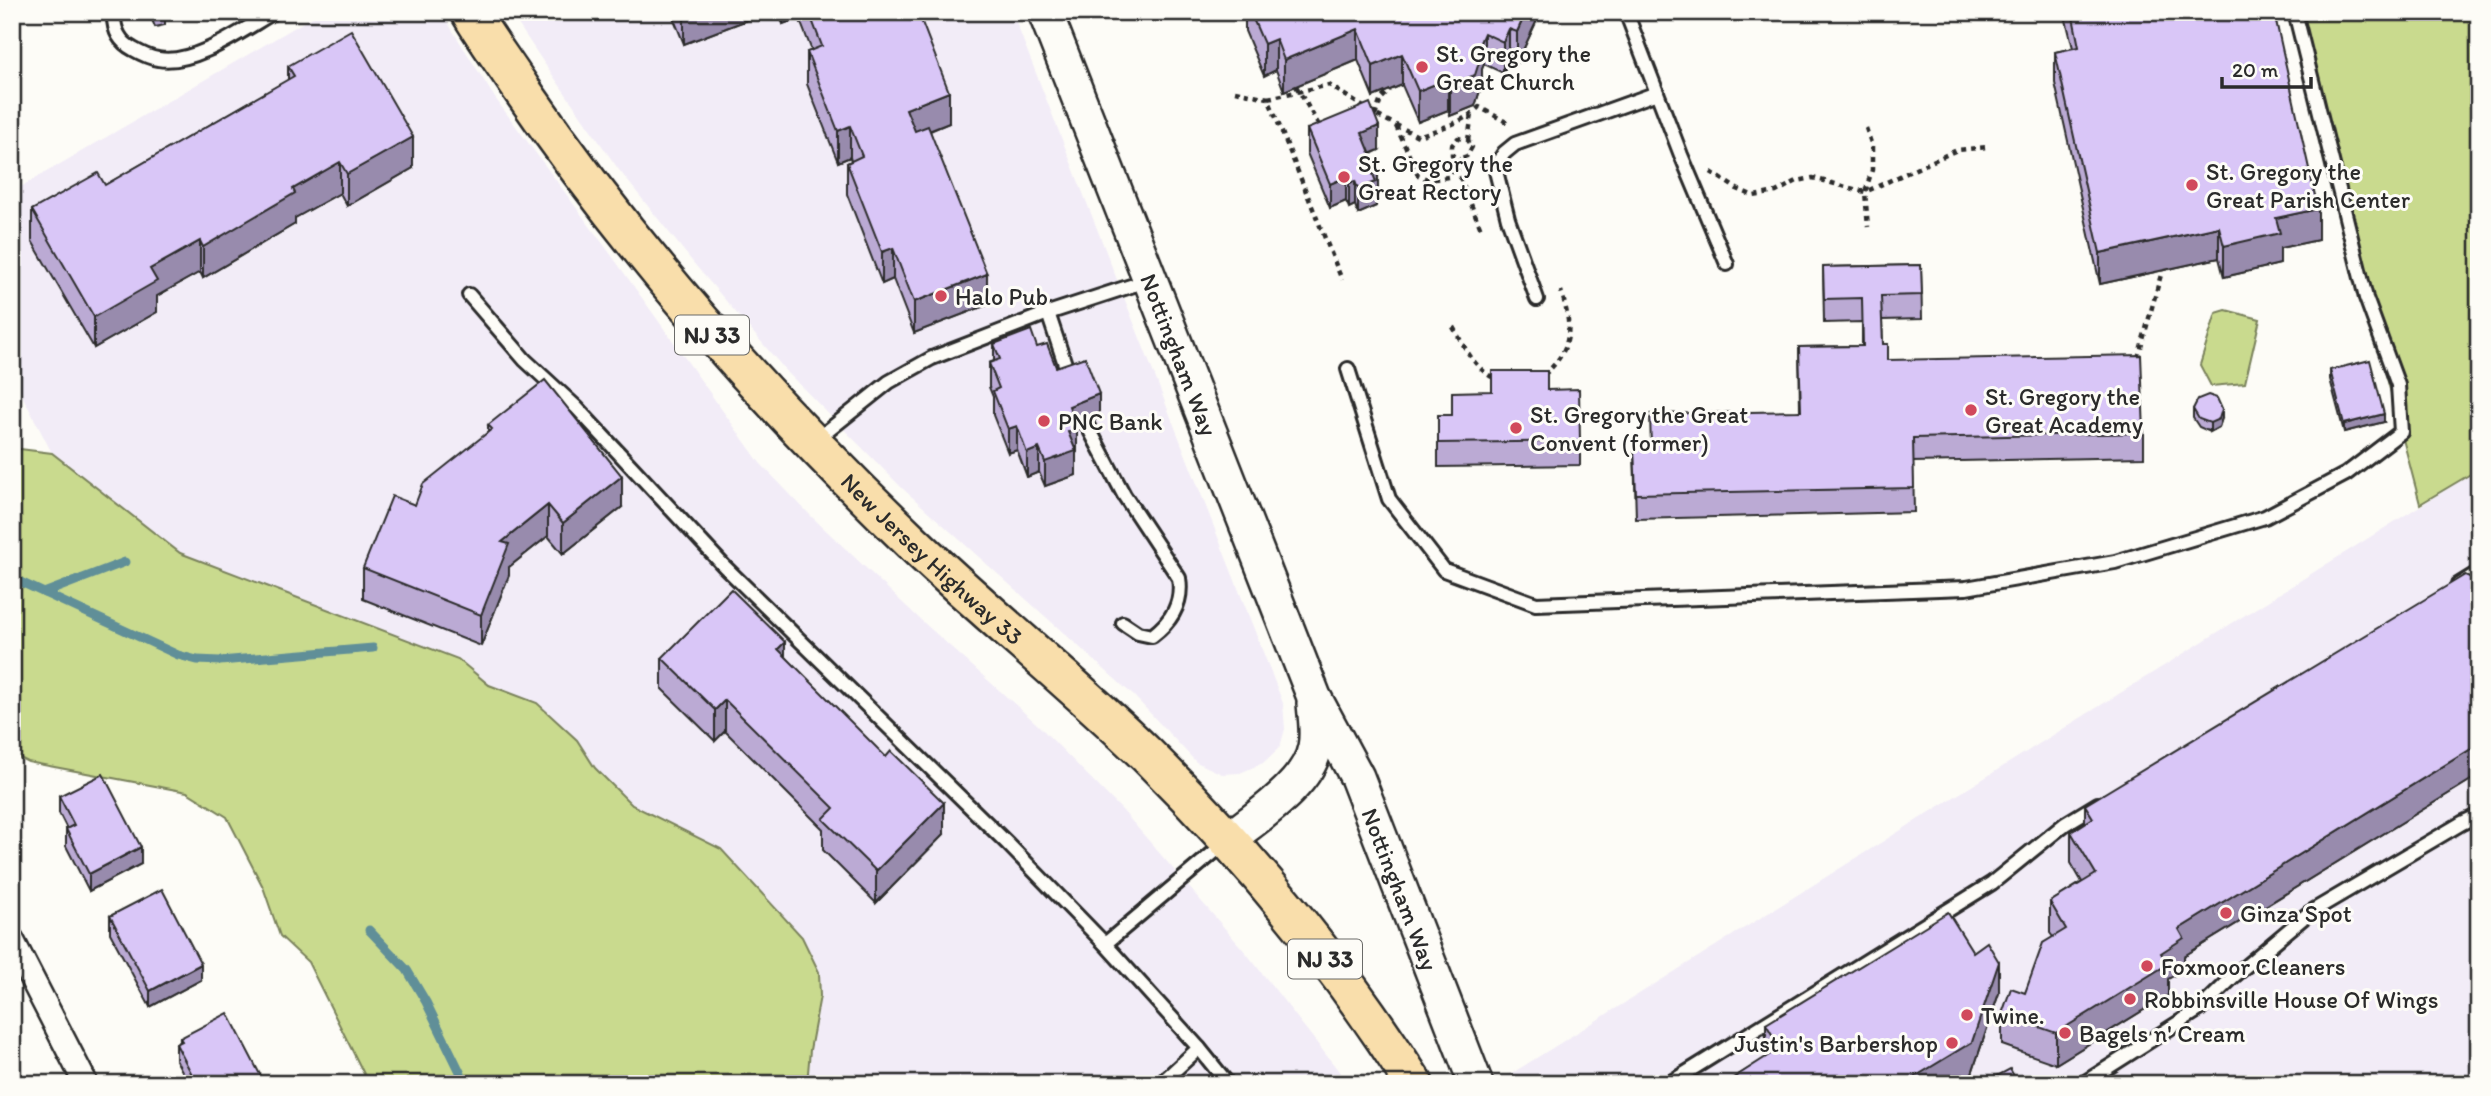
<svg xmlns="http://www.w3.org/2000/svg" width="2491" height="1096" font-family="Itim,sans-serif">
<style>
.built{fill:#f2ecf7}
.green{fill:#c9da8e;stroke:#7a825c;stroke-width:2}
.lines{fill:none;stroke-linecap:round;stroke-linejoin:round}
.stream{stroke:#608f98;stroke-width:9}
.lane-casing{stroke:#2b2b2b;stroke-width:18}
.street-casing{stroke:#2b2b2b;stroke-width:28}
.secondary-casing{stroke:#2b2b2b;stroke-width:38}
.primary-casing{stroke:#2b2b2b;stroke-width:42}
.path{stroke:#2b2b2b;stroke-width:4.5;stroke-dasharray:5 5;stroke-linecap:butt}
.lane{stroke:#fdfcf7;stroke-width:12}
.street{stroke:#fdfcf7;stroke-width:23}
.secondary{stroke:#fdfcf7;stroke-width:33}
.primary{stroke:#f9deab;stroke-width:37}
.wall{fill:#bbaad4;stroke:#2b2b2b;stroke-width:2}
.shaded-wall{fill:#988bad;stroke:#2b2b2b;stroke-width:2}
.building{fill:#d9c6f7;stroke:#2b2b2b;stroke-width:2}
.poi-dot{fill:#d1495b;stroke:#fdfcf7;stroke-width:2.5}
.labels{text-anchor:middle;dominant-baseline:central;stroke-width:6;stroke-linejoin:round;paint-order:stroke}
.shield{fill:#fdfcf7;stroke:#6a6a68;stroke-width:2}
.shield-label{font-size:23px;font-weight:bold;fill:#2b2b2b}
.poi-label{font-size:24px;fill:#2b2b2b;stroke:#fdfcf7;text-anchor:start}
.street-label{font-size:24px;fill:#2b2b2b;stroke:#fdfcf7}
</style>
<rect width="100%" height="100%" fill="#fdfcf7"/>
<filter id="ink" filterUnits="userSpaceOnUse"><feTurbulence type="fractalNoise" baseFrequency=".0143" numOctaves="2"/><feDisplacementMap in="SourceGraphic" scale="14" xChannelSelector="R" yChannelSelector="G"/><feConvolveMatrix kernelMatrix="1 2 1 2 8 2 1 2 1" color-interpolation-filters="sRGB"/></filter>
<g filter="url(#ink)">
<g class="built">
<path d="M321,12H441L495,98L612,256L760,463L812,517L923,622L1037,724L1123,811L1247,954L1349,1084H807L810,1050L721,849L632,805L595,768L577,740L537,703L489,685L458,659L180,553L52,453L12,376V192Z"/>
<path d="M510,12H1012L1283,703L1285,729L1280,747L1263,763L1240,773L1222,774L1196,762L1134,696L902,488L787,372L696,266L619,170L542,60Z"/>
<path d="M2479,469V1084H1498V1082Z"/>
</g>
<g class="green">
<path d="M2291,12H2479V469L2420,504Z"/>
<path d="M2226,310L2260,319L2245,383L2211,386L2200,365L2216,313Z"/>
<path d="M12,448L52,453L180,553L458,659L489,685L537,703L577,740L595,768L632,805L721,849L802,937L819,972L820,996L810,1050L807,1084H369L308,962L280,936L263,887L227,817L187,792L28,762L12,754Z"/>
</g>
<g class="lines">
<g class="stream">
<path d="M12,578L178,655L197,660L220,661L373,648"/>
<path d="M44,593L125,562"/>
<path d="M369,930L407,970L426,1002L466,1084"/>
</g>
<g class="lane-casing">
<g id="lane">
<path d="M114,12C113,28 118,41 133,49C140,53 150,58 158,59C194,66 244,29 274,12"/>
<path d="M1626,12L1681,155L1727,264"/>
<path d="M469,295L525,360L576,407L724,566L1008,844L1105,944L1199,1048L1228,1084"/>
<path d="M1537,299L1508,219L1495,167L1504,153L1515,144L1657,93"/>
<path d="M1048,313L1070,379"/>
<path d="M1348,369L1389,499L1444,570L1536,604L1966,588L2115,562L2265,517L2346,474L2401,432L2398,385L2366,298L2295,12"/>
<path d="M1086,423L1124,495L1179,578C1183,603 1172,621 1152,636L1138,633L1123,623"/>
<path d="M815,441L889,382L932,358L1048,313L1149,280"/>
<path d="M2458,585L2479,572"/>
<path d="M1105,944L1225,843"/>
<path d="M1160,1084L1199,1048"/>
<path d="M1668,1084L1992,883L2065,824L2098,804"/>
<path d="M2082,1084L2200,1009L2233,977L2309,913L2462,823L2479,815"/>
</g>
</g>
<g class="street-casing">
<path id="street" d="M12,940L86,1084"/>
</g>
<g class="secondary-casing">
<g id="secondary">
<path id="s1" d="M1045,12L1314,697L1357,777L1476,1084"/>
<path d="M1228,840C1256,817 1309,784 1315,747C1318,733 1315,717 1314,703"/>
</g>
</g>
<g class="primary-casing">
<g id="primary">
<path id="s2" d="M470,12C486,39 505,64 522,90C635,255 768,404 912,542C988,615 1071,681 1147,755C1247,854 1339,965 1414,1084"/>
</g>
</g>
<g class="path">
<path d="M1296,86L1320,127"/>
<path d="M1235,91L1268,98L1342,280"/>
<path d="M1268,98L1329,85L1376,115L1418,136C1439,129 1463,123 1479,107L1510,124"/>
<path d="M1375,116L1381,99L1390,90"/>
<path d="M1396,126L1418,175L1429,180L1448,177L1459,159L1467,156L1472,147L1468,140L1458,138L1452,145V155L1459,159"/>
<path d="M1866,128L1872,146V170L1865,192L1868,227"/>
<path d="M1468,140L1472,114"/>
<path d="M1456,167L1481,229"/>
<path d="M1711,172L1737,189L1754,196L1776,192L1797,181L1813,178L1865,192L1957,150L1987,147"/>
<path d="M1453,327C1465,347 1474,369 1496,379"/>
<path d="M2138,358L2162,271"/>
<path d="M1544,375C1574,348 1572,326 1561,291"/>
</g>
<use href="#lane" class="lane"/>
<use href="#street" class="street"/>
<use href="#secondary" class="secondary"/>
<use href="#primary" class="primary"/>
</g>
<g class="wall">
<path d="M149,12H177L165,16V25L155,27Z"/>
<path d="M671,12H755V17L684,44Z"/>
<path d="M778,12H904L949,123L930,131L987,305L914,333L893,279L882,284L847,194V163L851,161L850,157L838,162L807,84V52L812,51L799,18L783,24Z"/>
<path d="M1245,12H1538V18L1517,63L1509,60L1503,73L1484,64L1482,69V84L1475,106L1450,116L1448,110L1418,122L1402,85L1373,97L1358,60L1284,91L1276,70L1264,76L1245,31Z"/>
<path d="M2064,12H2274L2318,240L2280,248V264L2224,277L2219,258L2100,284L2055,83V52L2073,48Z"/>
<path d="M288,66L413,168L347,206L340,193L295,218V224L203,278L200,272L157,296V312L94,348L32,241V210L105,185L288,80Z"/>
<path d="M1307,129L1379,150L1371,154L1378,196L1376,197V206L1358,214L1355,205L1349,208L1346,201L1330,208L1307,153Z"/>
<path d="M1921,265L1922,319L1882,320L1883,344L1888,360L2144,433V457L1913,462L1914,512L1636,519L1634,448H1650L1800,411L1799,347L1862,346V322L1824,323L1823,267Z"/>
<path d="M994,344L1037,347L1099,418L1077,427V452L1076,453V475L1045,486L1039,472L1027,477L1017,450L1008,453L993,415V397L989,387V363L994,361Z"/>
<path d="M2330,370L2384,422L2344,432L2330,379Z"/>
<path d="M1547,390L1580,441V465L1438,467V415H1452Z"/>
<path d="M2193,409L2222,418L2219,427L2210,432L2199,427L2193,418Z"/>
<path d="M488,425L622,507L563,554L548,536L509,567V575L481,646L363,599V568L415,505L488,432Z"/>
<path d="M2479,581V775L2184,956V970L2168,979V995L2056,1064L2002,1045V1014L2025,993L2053,937L2050,933V902L2082,882L2071,863V832L2085,823V805Z"/>
<path d="M785,656L944,834L876,903L823,850V829L725,731L715,741L662,689V658Z"/>
<path d="M59,796L141,864L89,891L66,846V829H67L59,813Z"/>
<path d="M110,916L201,980L150,1007L110,933Z"/>
<path d="M1999,993L1972,1073L1954,1084H1724L1767,1057L1766,1055V1024Z"/>
<path d="M180,1038L265,1084H189L176,1060V1044L180,1042Z"/>
</g>
<g class="shaded-wall">
<path d="M165,12H177L165,16Z"/>
<path d="M224,12H235L224,19Z"/>
<path d="M687,12H755V17L684,44V13Z"/>
<path d="M783,12H799V18L783,24Z"/>
<path d="M1526,12H1538V18L1517,63V32Z"/>
<path d="M1358,29V60L1284,91V60Z"/>
<path d="M1509,29V60L1503,73V42Z"/>
<path d="M1484,33V64L1482,69V84L1475,106L1450,116V85L1477,49Z"/>
<path d="M1276,39V70L1264,76V44Z"/>
<path d="M1402,54V85L1373,97V66Z"/>
<path d="M1448,79V110L1418,122V91Z"/>
<path d="M949,92V123L906,140V109Z"/>
<path d="M850,126V157L838,162V131Z"/>
<path d="M1379,126V150L1362,157V133Z"/>
<path d="M413,137V168L347,206V174Z"/>
<path d="M340,162V193L295,218V224L203,278V247L293,189Z"/>
<path d="M1378,172V196L1376,197V206L1358,214V189L1373,174Z"/>
<path d="M1346,177V201L1330,208V184Z"/>
<path d="M1355,181V205L1349,208V183Z"/>
<path d="M2318,209V240L2280,248V264L2224,277V246L2276,218Z"/>
<path d="M2219,227V258L2100,284V253Z"/>
<path d="M200,241V272L157,296V312L94,348V317L150,269Z"/>
<path d="M893,248V279L882,284V252Z"/>
<path d="M987,274V305L914,333V302Z"/>
<path d="M1099,394V418L1069,430V406Z"/>
<path d="M2222,409V418L2219,427L2210,432V423Z"/>
<path d="M2384,414V422L2344,432V424Z"/>
<path d="M1017,426V450L1008,453V429Z"/>
<path d="M1077,428V452L1076,453V475L1045,486V462L1068,432Z"/>
<path d="M1039,448V472L1027,477V453Z"/>
<path d="M622,476V507L563,554V523Z"/>
<path d="M548,505V536L509,567V575L481,646V615L502,542Z"/>
<path d="M785,642V673L778,649Z"/>
<path d="M725,700V731L715,741V710Z"/>
<path d="M2479,744V775L2184,956V970L2168,979V995L2056,1064V1033L2161,953L2179,929Z"/>
<path d="M944,803V834L876,903V871Z"/>
<path d="M141,847V864L89,891V874Z"/>
<path d="M1999,962V993L1972,1073L1954,1084H1903Z"/>
<path d="M201,964V980L150,1007V991Z"/>
</g>
<g class="building">
<path d="M809,12H904L905,15L912,12H918L949,92L906,109L915,131L928,126L987,274L914,302L893,248L882,252L847,163L862,156L850,126L838,131L807,52L822,46Z"/>
<path d="M1250,12H1526L1517,32L1509,29L1503,42L1484,33L1477,49L1482,53L1475,75L1450,85L1448,79L1418,91L1402,54L1373,66L1358,29L1284,60L1276,39L1264,44Z"/>
<path d="M2072,12H2274L2318,209L2276,218L2280,233L2224,246L2219,227L2100,253L2055,52L2079,47Z"/>
<path d="M351,30L413,137L347,174L340,162L293,189L295,193L203,247L200,241L150,269L157,281L94,317L32,210L98,173L105,185L294,76L288,66Z"/>
<path d="M1370,103L1379,126L1362,133L1378,172L1373,174L1376,182L1358,189L1355,181L1349,183L1346,177L1330,184L1307,129Z"/>
<path d="M1921,265L1922,295L1881,296L1883,344H1888V360L2141,355L2144,433L1913,438L1914,488L1636,494L1634,448H1651L1650,414L1801,411L1799,347L1863,346L1862,298L1824,299L1823,267Z"/>
<path d="M1031,330L1037,347L1047,344L1056,367L1085,357L1099,394L1069,406L1077,428L1068,432L1076,451L1045,462L1039,448L1027,453L1017,426L1008,429L993,391L999,388L989,363L1000,359L994,344Z"/>
<path d="M2370,360L2384,414L2344,424L2330,370Z"/>
<path d="M1492,371H1547V390L1579,389L1580,441L1438,443V415H1452V392L1492,391Z"/>
<path d="M545,380L622,476L563,523L548,505L502,542L509,544L481,615L363,568L392,496L415,505L423,484L492,429L488,425Z"/>
<path d="M2208,395L2217,398L2222,409L2219,419L2210,423L2199,419L2193,409L2198,399Z"/>
<path d="M2465,575L2479,581V744L2179,929L2184,938L2161,953L2168,964L2056,1033L2002,1014L2011,988L2025,993L2043,943L2066,929L2050,902L2096,874L2071,832L2093,818L2085,805Z"/>
<path d="M731,589L785,642L778,649L886,757L891,751L944,803L876,871L823,819L834,808L725,700L715,710L662,658Z"/>
<path d="M103,774L141,847L89,874L66,829L74,825L59,796Z"/>
<path d="M162,889L201,964L150,991L110,916Z"/>
<path d="M1948,912L1973,952L1987,942L1999,962L1972,1042L1903,1084H1724L1780,1048L1766,1024Z"/>
<path d="M228,1013L265,1084H197L176,1044L182,1041L180,1038Z"/>
<path d="M2010,1069L2018,1083L2017,1084H2000L1995,1077Z"/>
</g>
</g>
<g class="poi-dot">
<circle cx="1422" cy="67" r="7"/>
<circle cx="1344" cy="177" r="7"/>
<circle cx="2192" cy="185" r="7"/>
<circle cx="941" cy="296" r="7"/>
<circle cx="1971" cy="410" r="7"/>
<circle cx="1044" cy="421" r="7"/>
<circle cx="1516" cy="428" r="7"/>
<circle cx="2226" cy="913" r="7"/>
<circle cx="2147" cy="966" r="7"/>
<circle cx="2130" cy="999" r="7"/>
<circle cx="1967" cy="1015" r="7"/>
<circle cx="2065" cy="1033" r="7"/>
<circle cx="1952" cy="1043" r="7"/>
</g>
<g class="labels">
<g class="shield">
<rect x="675" y="315.5" width="74" height="39" rx="5"/>
<rect x="1288" y="939.5" width="74" height="39" rx="5"/>
</g>
<g class="shield-label">
<text x="712" y="335">NJ 33</text>
<text x="1325" y="959">NJ 33</text>
</g>
<g class="poi-label">
<text x="1436" y="53">St. Gregory the<tspan x="1436" dy="28">Great Church</tspan></text>
<text x="1358" y="163">St. Gregory the<tspan x="1358" dy="28">Great Rectory</tspan></text>
<text x="2206" y="171">St. Gregory the<tspan x="2206" dy="28">Great Parish Center</tspan></text>
<text x="955" y="296">Halo Pub</text>
<text x="1985" y="396">St. Gregory the<tspan x="1985" dy="28">Great Academy</tspan></text>
<text x="1530" y="414">St. Gregory the Great<tspan x="1530" dy="28">Convent (former)</tspan></text>
<text x="1058" y="421">PNC Bank</text>
<text x="2240" y="913">Ginza Spot</text>
<text x="2161" y="966">Foxmoor Cleaners</text>
<text x="2144" y="999">Robbinsville House Of Wings</text>
<text x="1981" y="1015">Twine.</text>
<text x="2079" y="1033">Bagels n' Cream</text>
<text x="1938" y="1043" text-anchor="end">Justin's Barbershop</text>
</g>
<g class="street-label">
<text stroke="none"><textPath href="#s1" startOffset="368">Nottingham Way</textPath></text>
<text stroke="none"><textPath href="#s2" startOffset="718">New Jersey Highway 33</textPath></text>
<text stroke="none"><textPath href="#s1" startOffset="947">Nottingham Way</textPath></text>
</g>
</g>
<rect width="2491" height="1096" fill="none" stroke="#fdfcf7" stroke-width="42"/>
<rect x="21" y="21" width="2449" height="1054" fill="none" stroke="#2b2b2b" stroke-width="2.5" filter="url(#ink)"/>
<path d="M2222 77v10h89v-10" fill="none" stroke="#2b2b2b" stroke-width="3.5"/>
<text x="2232" y="77" font-size="21" fill="#2b2b2b" stroke="#fdfcf7" stroke-width="5" paint-order="stroke">20 m</text>
</svg>
